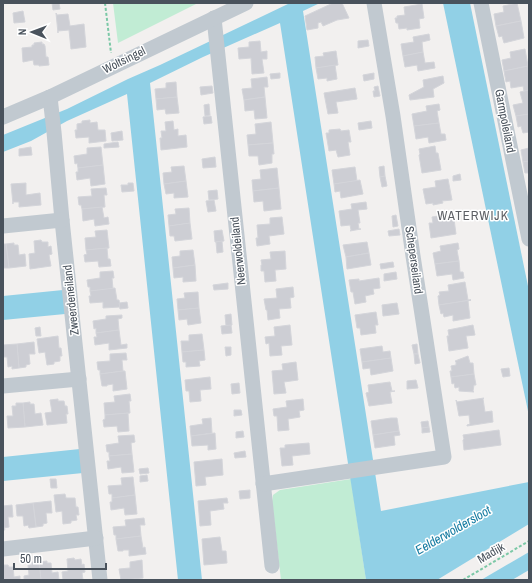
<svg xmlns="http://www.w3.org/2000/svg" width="532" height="583" font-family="'Archivo Narrow',sans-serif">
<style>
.green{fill:#c1ecd4}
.water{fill:#91d0e6}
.building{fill:#cdced4;stroke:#d4d5da}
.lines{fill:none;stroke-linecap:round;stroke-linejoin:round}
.path{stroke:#7bc8a6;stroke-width:2;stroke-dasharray:3 2;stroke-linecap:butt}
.street{stroke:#c1c9d0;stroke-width:15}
.labels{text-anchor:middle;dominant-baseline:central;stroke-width:3;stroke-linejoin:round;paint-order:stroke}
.street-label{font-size:12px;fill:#49525c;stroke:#fff}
.neighbourhood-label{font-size:13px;letter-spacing:1px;fill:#5c5f64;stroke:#fff}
.water-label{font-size:13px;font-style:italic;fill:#167ca2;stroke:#fff}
</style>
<rect width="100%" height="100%" fill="#f2f0ef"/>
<g class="green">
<path d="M113,3H198L118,43Z"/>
<path d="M351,479L366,580H281L272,502L273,495L280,490Z"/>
</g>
<g class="water">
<path d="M290,3H320L303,11L381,511L529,482V524L437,580H366L280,23L203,57L150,83L202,580H178L127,94L67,121L31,141L3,152V135L67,109L128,79L160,65Z"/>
<path d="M443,3H470L529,291V416Z"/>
<path d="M63,290L65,314L3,320V296Z"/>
<path d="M80,449L83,473L3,481V457Z"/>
<path d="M529,552V570L512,580H481Z"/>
</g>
<g class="building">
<path d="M52,3H59L60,9L53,10Z"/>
<path d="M333,3H342L349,18L337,20L323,26L321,22L318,23V28L307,30L305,16Z"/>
<path d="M517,3L521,21L496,26L494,14L504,12L503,6Z"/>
<path d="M422,4L424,18L419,19L420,28L407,30V28L399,29L398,23H396L395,18H397V16L405,15L404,7Z"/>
<path d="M23,11L25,22L14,23L13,13Z"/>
<path d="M56,13L57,15L68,14L70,26L84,24L86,47L71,49L69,30L58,31V33Z"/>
<path d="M521,21L524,38L504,43L502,36L499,37L496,26Z"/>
<path d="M429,34L430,40L422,42L423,52L403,56L401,44L414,42L413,37Z"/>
<path d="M368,40L369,46L358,48V41Z"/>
<path d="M260,41L261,52L267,51V59H262L264,73L252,74L251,58L239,59L238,48L249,47V42Z"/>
<path d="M42,42V44H44L45,46L46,57H48L49,65L39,66V65H34L33,60L23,62L22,48L32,47V45H34V43Z"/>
<path d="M525,49L528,66L504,71L502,60L511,58L510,52Z"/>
<path d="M336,51L338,65L316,68L315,57L324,56L323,53Z"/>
<path d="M423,52L425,63L434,62L435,68L418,71L417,65L405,67L403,56Z"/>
<path d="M335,65L337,79L327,81V78L318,79L316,68Z"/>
<path d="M528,66L529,90L524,91L523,86L511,88L510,81L506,82L504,71Z"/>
<path d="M280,73V78L271,79L270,74Z"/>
<path d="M374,73V79L364,81L363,75Z"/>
<path d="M443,76L444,83L433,89L434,97L410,100L409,95L424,87L423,80Z"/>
<path d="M267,77L268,87H264L265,97L244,100L242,89L252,88L251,79Z"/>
<path d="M176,82L177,97L156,99L155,89L166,88V83Z"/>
<path d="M212,86L213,93L201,95L200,87Z"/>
<path d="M378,86L380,96L374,97L373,91H375L374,87Z"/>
<path d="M355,88L357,99L336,102L338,113L328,114L324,93Z"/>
<path d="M529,90V114L516,116L513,105L523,103L520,92Z"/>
<path d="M177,97L179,113L166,114L165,109L157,110L156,99Z"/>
<path d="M265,97L267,118L255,119L254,110L245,111L244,100Z"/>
<path d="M209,104L210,115L205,116L204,105Z"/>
<path d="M439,104L440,110L437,111L439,123L414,126L412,114L427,111L426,106Z"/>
<path d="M529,114V132L523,133L521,126L518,127L516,116Z"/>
<path d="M211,116L212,123L204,124L203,117Z"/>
<path d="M90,120V123L97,122L98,130H105L106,141L89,143V137L76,138L75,130H77V124L82,123V121Z"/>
<path d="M173,121L174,130L178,129V136L186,135L187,147L161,150L160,138H162L161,131H166L165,122Z"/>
<path d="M371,121L372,128L359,130L358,123Z"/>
<path d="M271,122L273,143L248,145L247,135L256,134L255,124Z"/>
<path d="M439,123L441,134H445L446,140L429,143L428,137L416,139L414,126Z"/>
<path d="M340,129L341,131L349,130L351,142H348L350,155L338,157L336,150L329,151L326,133H329V130Z"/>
<path d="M122,131L123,140L112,141L111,133Z"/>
<path d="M118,142L119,147L104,148V144Z"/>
<path d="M273,143L274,154H272V163L259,165L258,156H249L248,145Z"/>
<path d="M435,146L436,153H438L441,170L422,173L419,155L420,154L419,149Z"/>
<path d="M31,147L32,155L19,156V149Z"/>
<path d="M101,147L103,165L78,168L77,163L75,164L74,156L87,154V148Z"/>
<path d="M529,148V161L523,162L521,150Z"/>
<path d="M215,157L216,167L203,168L202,159Z"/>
<path d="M529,161V173H525L523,162Z"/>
<path d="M103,165L105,184L91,186L90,178L77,180L76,172H78V168Z"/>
<path d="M184,166L186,181L164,184L163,173L172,172L171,167Z"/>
<path d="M384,166L385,176L380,177L379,167Z"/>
<path d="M355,167L357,181L334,184L332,170Z"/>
<path d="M277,168L279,188L253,191L252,180L261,179L260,170Z"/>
<path d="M460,174L461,180L453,181V176Z"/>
<path d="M385,176L387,186L382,187L380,177Z"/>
<path d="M448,179L452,200L442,201L443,203L433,205V203L426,204L423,189L436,187L435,181Z"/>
<path d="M360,180L363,194L341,198L340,191L335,192L334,184Z"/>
<path d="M186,181L188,197L174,198V193L166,194L164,184Z"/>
<path d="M26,183V195L40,193L41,205L19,207V202H13V204L11,184Z"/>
<path d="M128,183H133L134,191L122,192L121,185H128Z"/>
<path d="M106,188L107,195H104L105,207L82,209L81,205H79L78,197L92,196L91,189Z"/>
<path d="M279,188L281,209L264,211L263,201L254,202L253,191Z"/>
<path d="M217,190L218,199L209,200L208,191Z"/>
<path d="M214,200L216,211L208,212L206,201Z"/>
<path d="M366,202L367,209L358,210L360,223H358L359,229H361L350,231L351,230L350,225L341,226L339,211L352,209L351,204Z"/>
<path d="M102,207L104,218L108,217L109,224L95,226L94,219L83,221L82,209Z"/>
<path d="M189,208L190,223L169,226L168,215L176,214L175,209Z"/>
<path d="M451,214V220L454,219L456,234L431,238L429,223H433L432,217Z"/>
<path d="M396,215L398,226L393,227L392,216Z"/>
<path d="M282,217L284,234L269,236L270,244L257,246L256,238H258L257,225L270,224V218Z"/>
<path d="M190,223L192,239L175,241L174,236H170L169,226Z"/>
<path d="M399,229L400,235L389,236L388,231Z"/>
<path d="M107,230L109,248L86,250L85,238L96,237L95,231Z"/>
<path d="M222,230L224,241L215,242L214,231Z"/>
<path d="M41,240L42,242H48V247L51,246L52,254L49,255L51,266L30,269L29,254L35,253L34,241Z"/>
<path d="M222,241L223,252L217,253L216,242Z"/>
<path d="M367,242L369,253L346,257L343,245Z"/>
<path d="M14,243V245H18L19,255L25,254L26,266L9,268L6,244Z"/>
<path d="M458,243L459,249L457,250L459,261L435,264L433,253L441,251L440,246Z"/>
<path d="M3,244H6L9,268H3Z"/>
<path d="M107,248L108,259H110L111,266L99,267L98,261L85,262L84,255L87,254L86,250Z"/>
<path d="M193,250L195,265L173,268L172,257L180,256V251Z"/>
<path d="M285,251L286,269L275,270L276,281L265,282L264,271H261V265H262L261,260L271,259L270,252Z"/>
<path d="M369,253L371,265L347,269L346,257Z"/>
<path d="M459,261L460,272H463L464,278L453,280L452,274L437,276L435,264Z"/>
<path d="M393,262L394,267L381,269L380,264Z"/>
<path d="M195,265L196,281L183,282V277L174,278L173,268Z"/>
<path d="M113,271L114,278H112L113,289L90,291V287H88L87,280L100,278V272Z"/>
<path d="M396,272L397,279L384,281V274Z"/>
<path d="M379,278L380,288L373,289L374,294L365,296L366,302L355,304L353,292H351L349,280L359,279V281Z"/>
<path d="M465,282L468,300H471L439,305L438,296L440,295L439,292L449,291L448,285Z"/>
<path d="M228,283V289L214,290L213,285Z"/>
<path d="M293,287L294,297L290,298L291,308L279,309L280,318L268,320L267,310H266L264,299L277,298L276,289Z"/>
<path d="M115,288L117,300H119L120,307L103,308V302L90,303L89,296H91L90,291Z"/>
<path d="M198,292L199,308L178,310L177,299L185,298L184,293Z"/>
<path d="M471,300L468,301L470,318L453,321V315L444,317L443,313L441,314L439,305Z"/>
<path d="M127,302L128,308L120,309L119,303Z"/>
<path d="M397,303L399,314L383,316L382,305Z"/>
<path d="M199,308L201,323L188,325L187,319L179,320L178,310Z"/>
<path d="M376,312L378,325H375L376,333L361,335L360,328H357L355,315Z"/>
<path d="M231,314L232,325L226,326L225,315Z"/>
<path d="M122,315V318L118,319L119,330L96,333V328L94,329L93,321L106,319V316Z"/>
<path d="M231,325L232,333L222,334L221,326Z"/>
<path d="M290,325L292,345L281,346L282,355L270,356L269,343L266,344L265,337L275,336L274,327Z"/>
<path d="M473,325L475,335L466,336L468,348L449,351L447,336H449L448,330Z"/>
<path d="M40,327L41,336H36L35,328Z"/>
<path d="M119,330L121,345L127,344V348L109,350V343L95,345L94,337H97L96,333Z"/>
<path d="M202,334L204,350L182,352L181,341H189V335Z"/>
<path d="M58,336L59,348H61L62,356H60V361L54,362V364L47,365L45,352L39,353L37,339Z"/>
<path d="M34,342L35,354H29L30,364L26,365V367L19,368L17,344Z"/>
<path d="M17,344L19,368L12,369V366L8,367L7,357H3V345Z"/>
<path d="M417,344L418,354H414L412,345Z"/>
<path d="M382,346L383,352L390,351L391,358L362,362L360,349Z"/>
<path d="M225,347H231V355L226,356Z"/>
<path d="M204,350L205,360L199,361L200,366L186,367V362H183L182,352Z"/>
<path d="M126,353L127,360H122L123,371L100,374V370H98L97,362L110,361V354Z"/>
<path d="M414,354H418L420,363L415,364Z"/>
<path d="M468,356L470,363H473L474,374L451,377L450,371H452L451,366L456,365V362L455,361Z"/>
<path d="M391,358L393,371L371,375L370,368L363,369L362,362Z"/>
<path d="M296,362L298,380L284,382L286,393L274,394L272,371L283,370L282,364Z"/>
<path d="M509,368L510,376L503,377L501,369Z"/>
<path d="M123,371H125L127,389L113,391V384L107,385V386H102L100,374Z"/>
<path d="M474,374L476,385H474L473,391L474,392L459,391V387L455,388L454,383L452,384L451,377Z"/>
<path d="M210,377L211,389L200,390L201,401L190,402L189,391H186L185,380Z"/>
<path d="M416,380L418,388L407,389V381Z"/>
<path d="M390,382L392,391H395L390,392L392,403L369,406L366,393L369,392L368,385Z"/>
<path d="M239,383L240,393L232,394L231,384Z"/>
<path d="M130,394L131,401H129L130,413L105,415L104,403L115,402L114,396Z"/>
<path d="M484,398L483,399L485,412L492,411L493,422L467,426V425L470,424L469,415L459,416L456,400L457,402Z"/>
<path d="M58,399V401H64L65,406H67L68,414H66L67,423L47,425L45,413L52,412L50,400Z"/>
<path d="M303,399L304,410L299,411L300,417L288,419L289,430L278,431L277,416H274L273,409L287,407L286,401Z"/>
<path d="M30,402V404H34L35,414L41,413L43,425L25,427L23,403Z"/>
<path d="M16,403H23L25,427L8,428L7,416H13L12,406H16Z"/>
<path d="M234,410H241L242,415L234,416Z"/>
<path d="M128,413L129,431L118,432L117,426L104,427L103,420L105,419V415Z"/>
<path d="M211,418L212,433L191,436L190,426L203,424L202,419Z"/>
<path d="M391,418H397L399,431L373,435L371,421Z"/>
<path d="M428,421L429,427L422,428L421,422Z"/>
<path d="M429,427L430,432L422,433V428Z"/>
<path d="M499,430L501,445L464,450L463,440L464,439L463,435Z"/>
<path d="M243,431L244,437L236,438V432Z"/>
<path d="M399,431L400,435L394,436L395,445L375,448L373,435Z"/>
<path d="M215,433L216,449L208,450V445L192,446L191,436Z"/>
<path d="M134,435L135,442L131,443L132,454L109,456V452H107L106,445L119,443L118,436Z"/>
<path d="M309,443L310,454L292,456L293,465L282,466L280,448H285V445Z"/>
<path d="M245,451L246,457L235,458L234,453Z"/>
<path d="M132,454L134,472L122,473L121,467L108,469L107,461H110L109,456Z"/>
<path d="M222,459L223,475L205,477L206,485L196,486L194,462Z"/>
<path d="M148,468L149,473L140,474L139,469Z"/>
<path d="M147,475L148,481L140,482V476Z"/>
<path d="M133,477L135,495L112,498V494H109L108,486L122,485L121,478Z"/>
<path d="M50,479H56L57,488H51Z"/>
<path d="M250,490V498L240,499L239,491Z"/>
<path d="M65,494L66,498H75L76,507H78L79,515H76L77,520L71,521V523L63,524L62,511L56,512L54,495Z"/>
<path d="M135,495L137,514L125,515L124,508L111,510L110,502H112V498Z"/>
<path d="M227,498L228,503H223L224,509L210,511L211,525L200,526L198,501Z"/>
<path d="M51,501L52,513H46L47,523L43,524V526L36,527L33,503Z"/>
<path d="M33,503L36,527L29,528L28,525L24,526L23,516H17L16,505Z"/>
<path d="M12,505L13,517H8L9,527L4,528L5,530H3V506Z"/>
<path d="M144,518L145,525H140L141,536L116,539V535H114L113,527L126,526L125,520Z"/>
<path d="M141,536L143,548L145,547L146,554L129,556V550H123V551H118L116,539Z"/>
<path d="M220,537L222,551H226L227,563L204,565L202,539Z"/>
<path d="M74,558L75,560L81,559L82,565L84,564L85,572L82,573L83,580H63L62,572L68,571L67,559Z"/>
<path d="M142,560L143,578L121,580L119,569L130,568V562Z"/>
<path d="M47,561V563H51L52,573L58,572L59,580H41L39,562Z"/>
<path d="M32,562H39L41,580H24V576L29,575L28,565H32Z"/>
<path d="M3,565H8L9,567H13L14,577L20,576V580H3Z"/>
</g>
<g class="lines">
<g class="path">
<path d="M105,3L111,53"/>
<path d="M463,580L529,541"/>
</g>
<g class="street">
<path d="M481,3L529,239"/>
<path d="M214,18L272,566"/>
<path d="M50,97L54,132L62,220L100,580"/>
<path d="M3,117L50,97L246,3"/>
<path d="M3,226L62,220"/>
<path d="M3,386L79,379"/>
<path d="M263,484L444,457L413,256L393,116L374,3"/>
<path d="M3,549L96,538"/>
</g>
</g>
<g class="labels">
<g class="street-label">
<text transform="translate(124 60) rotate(-26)">Woltsingel</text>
<text transform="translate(505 121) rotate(79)">Garmpoleiland</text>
<text transform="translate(238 251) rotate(-96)">Neerwoldeiland</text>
<text transform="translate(414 260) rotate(82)">Scheperseiland</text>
<text transform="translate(71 300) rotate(-96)">Zweerdeneiland</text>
<text transform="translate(491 553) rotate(-30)">Madijk</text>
</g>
<g class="neighbourhood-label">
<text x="473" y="215">WATERWIJK</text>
</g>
<g class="water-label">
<text transform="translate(453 530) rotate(-30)">Eelderwoldersloot</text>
</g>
</g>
<rect width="532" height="583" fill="none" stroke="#49525c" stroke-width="8"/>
<g transform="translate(32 32) rotate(271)" stroke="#ffffff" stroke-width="3" paint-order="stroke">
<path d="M0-3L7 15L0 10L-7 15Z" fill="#49525c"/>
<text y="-6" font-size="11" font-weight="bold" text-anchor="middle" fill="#49525c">N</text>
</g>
<path d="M14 563v6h92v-6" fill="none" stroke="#49525c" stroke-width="2"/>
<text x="20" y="563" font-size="12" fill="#49525c" stroke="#ffffff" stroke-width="3" paint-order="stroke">50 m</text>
</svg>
